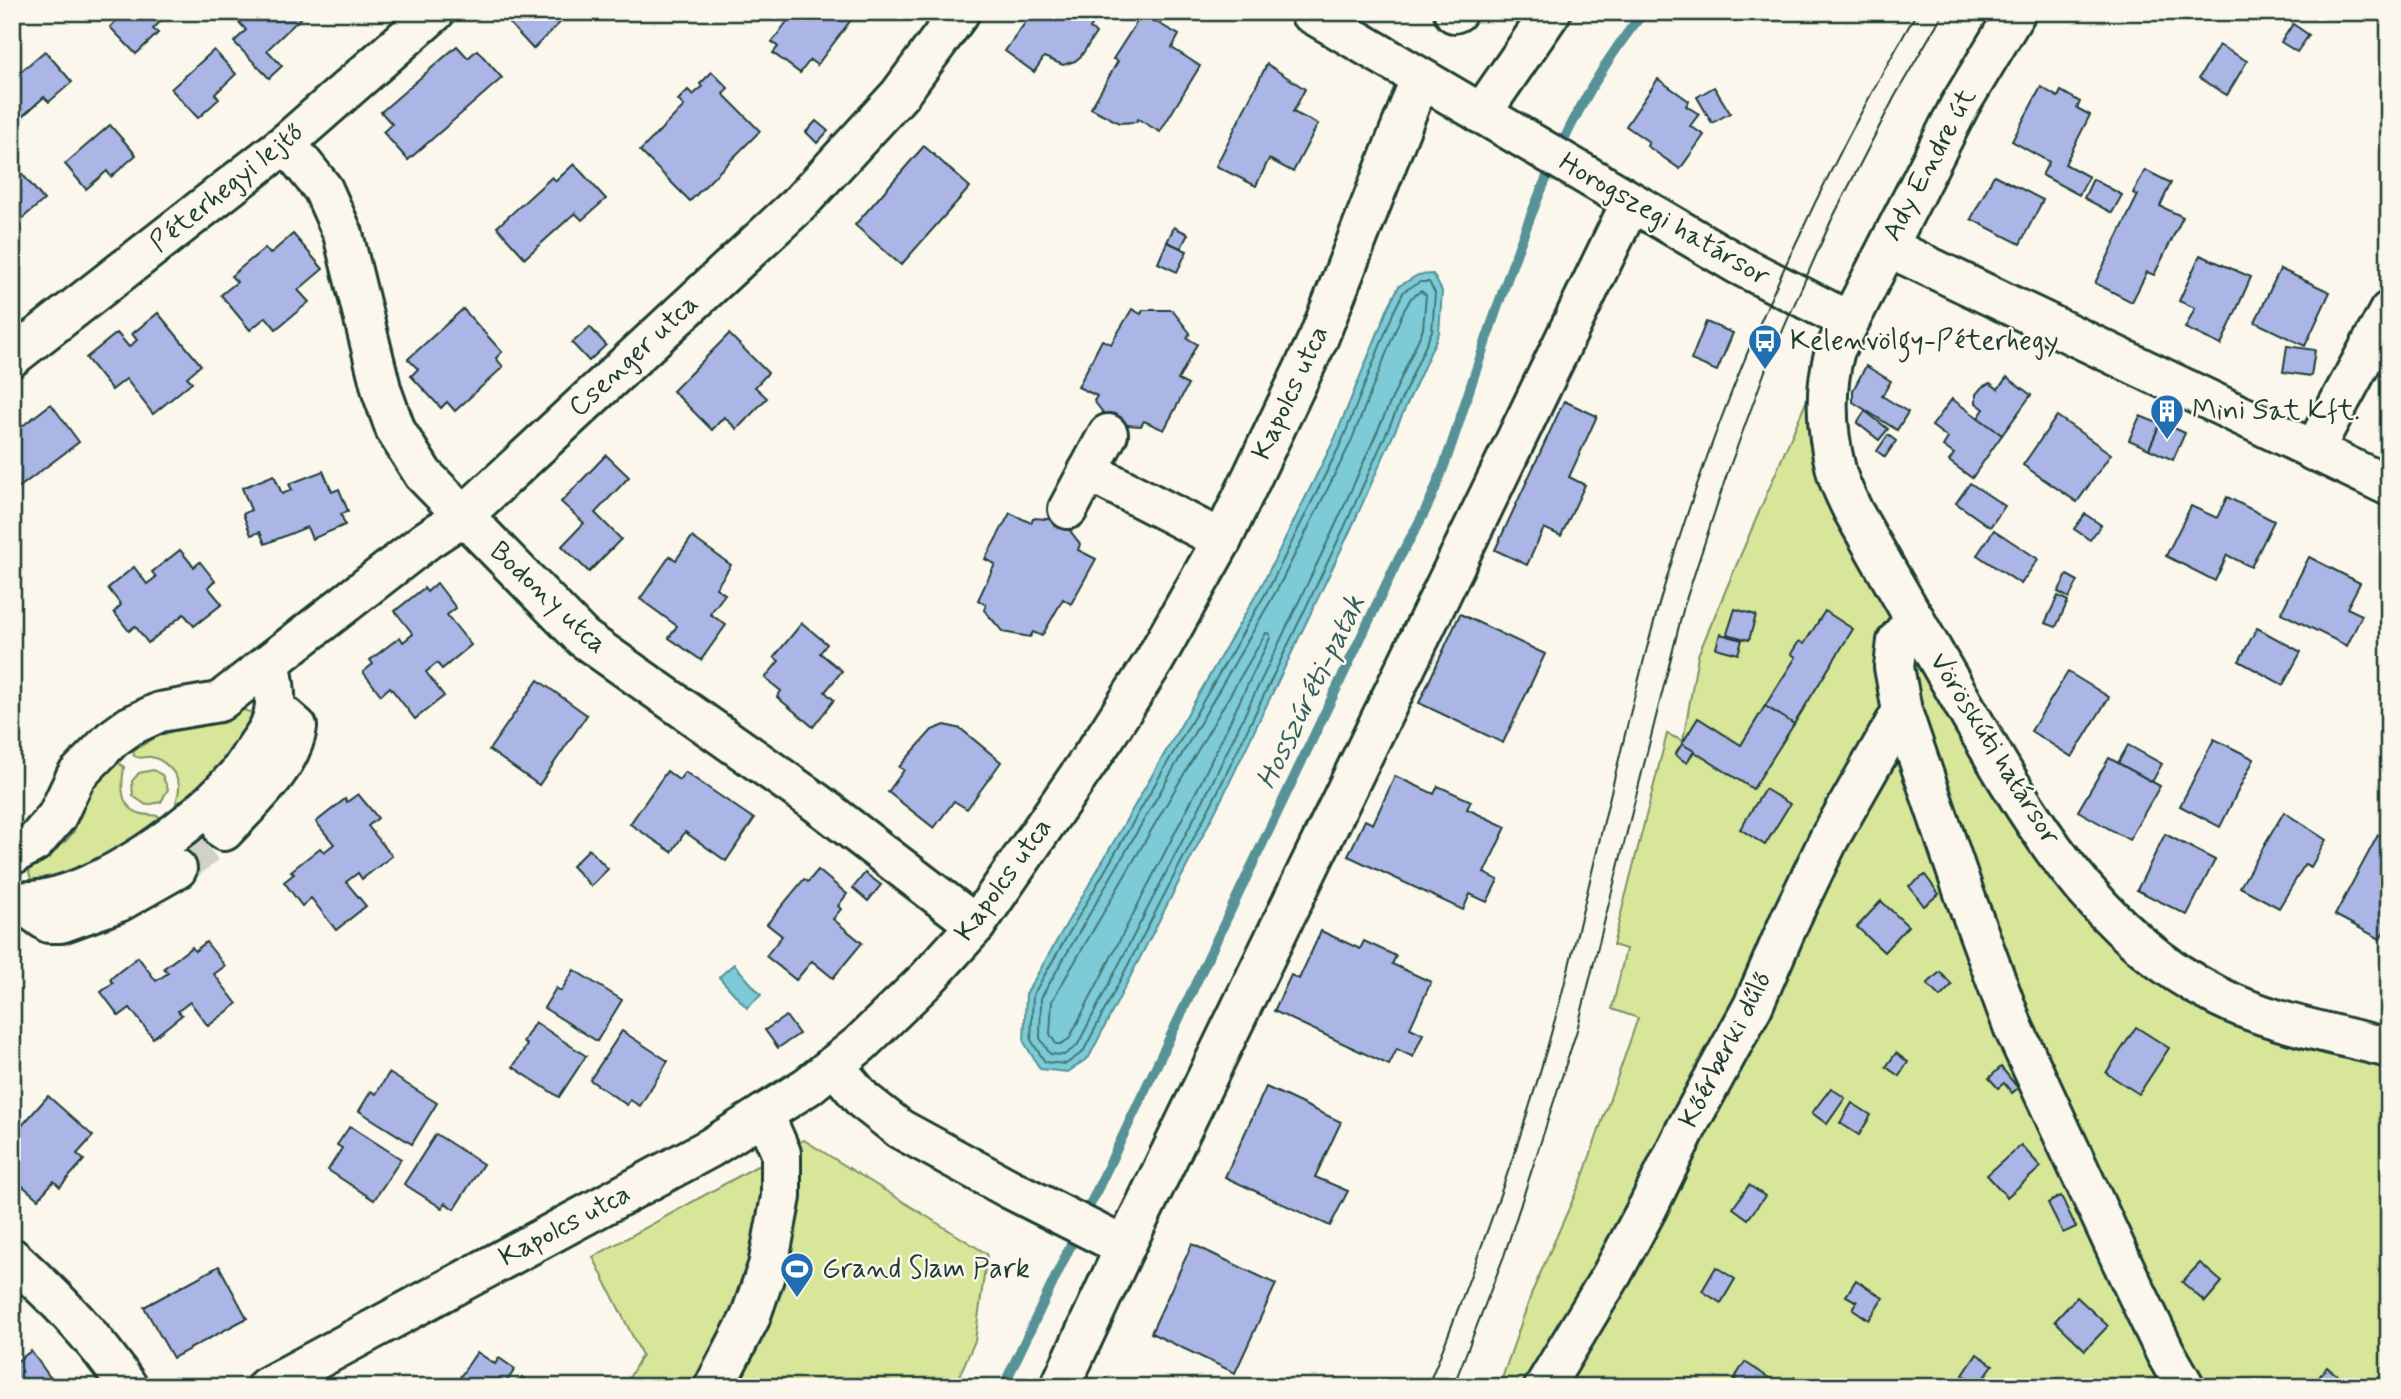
<svg xmlns="http://www.w3.org/2000/svg" width="2401" height="1399" font-family="Mynerve,sans-serif">
<style>
.green{fill:#d8e699;stroke:#7c9266;stroke-width:2}
.water{fill:#7bcbd7;stroke:#569296;stroke-width:2}
.lines{fill:none;stroke-linecap:round;stroke-linejoin:round}
.shore{stroke:#447675;stroke-width:2}
.stream{stroke:#569296;stroke-width:10}
.building{fill:#abb6e7;stroke:#1f3d34;stroke-width:2}
.minor-tunnel{stroke:#cfd2c7;stroke-width:38;stroke-dasharray:38 19;stroke-linecap:butt}
.minor-casing{stroke:#1f3d34;stroke-width:44}
.minor{stroke:#fbf7ec;stroke-width:38}
.tram{stroke:#1f3d34;stroke-width:2}
.labels{text-anchor:middle;dominant-baseline:central;stroke-width:5;stroke-linejoin:round;paint-order:stroke}
.street-label{font-size:28px;fill:#1f3d34;stroke:#fbf7ec}
.poi-label{font-size:28px;fill:#1f3d34;stroke:#fbf7ec;text-anchor:start}
.water-label{font-size:30px;font-style:italic;fill:#36605d;stroke:#fbf7ec}
</style>
<rect width="100%" height="100%" fill="#fbf7ec"/>
<filter id="ink" filterUnits="userSpaceOnUse"><feTurbulence type="fractalNoise" baseFrequency=".0143" numOctaves="2"/><feDisplacementMap in="SourceGraphic" scale="14" xChannelSelector="R" yChannelSelector="G"/><feConvolveMatrix kernelMatrix="1 2 1 2 8 2 1 2 1" color-interpolation-filters="sRGB"/></filter>
<g filter="url(#ink)">
<g class="green">
<path d="M1809,395L2017,797L2146,951L2389,1048V1387H1499L1532,1292L1582,1179L1638,1018L1612,1009L1626,949L1613,945L1667,734L1683,741L1698,655Z"/>
<path d="M240,709L250,712L255,720L230,760L175,809C175,801 180,794 179,785C177,773 164,759 151,757C144,756 141,760 134,756L133,751L156,737L179,729L215,723Z"/>
<path d="M117,762L124,767C121,786 119,808 142,814C150,816 157,814 164,819L133,845L41,885L32,882L29,873L32,864L67,840L74,831L91,789Z"/>
<path d="M153,770L162,775L168,789L161,802L146,805L133,796L132,781L139,773Z"/>
<path d="M804,1140L987,1254L975,1341L954,1387H624L642,1355L593,1257Z"/>
</g>
<g class="water">
<path d="M1433,274L1442,291L1439,333L1350,531L1224,794L1089,1057L1068,1072L1040,1069L1024,1042L1026,994L1264,581L1335,438L1388,308L1399,286L1418,275Z"/>
<path d="M734,964L761,995L747,1008L719,977Z"/>
</g>
<g class="lines">
<g class="shore">
<path d="M1420,282H1429L1435,293L1432,331L1344,528L1218,791L1083,1052L1066,1064L1045,1062L1031,1040L1033,995L1271,584L1342,441L1394,311L1404,291Z"/>
<path d="M1421,291L1426,295L1423,329L1336,524L1210,787L1077,1046L1064,1055L1050,1054L1040,1038L1041,998L1278,588L1350,444L1402,314L1411,298Z"/>
<path d="M1266,633L1270,634V638L1201,782L1069,1039L1061,1044H1056L1050,1034L1052,1001Z"/>
</g>
<path class="stream" d="M1003,1387L1396,564C1409,540 1425,515 1435,489C1451,451 1462,411 1475,373C1516,252 1561,111 1644,12"/>
</g>
<g class="building">
<path d="M125,12H170L153,29L158,33L136,54L110,27Z"/>
<path d="M230,12H307L267,50L282,66L269,78L234,42L246,30Z"/>
<path d="M519,12H571L533,49L510,24L521,14Z"/>
<path d="M794,12H857L817,65L810,60L800,73L773,53L778,47L772,42Z"/>
<path d="M1101,12L1090,29L1096,33L1081,56L1075,61L1063,65L1044,57L1034,72L1005,51L1030,16L1028,12Z"/>
<path d="M1142,14L1179,35L1172,48L1200,66L1160,132L1138,119L1136,122L1119,123L1091,108L1118,61L1113,59Z"/>
<path d="M2293,24L2309,35L2297,52L2281,42Z"/>
<path d="M2219,45L2247,61L2227,95L2199,78Z"/>
<path d="M457,46L468,58L477,50L502,78L408,160L383,132L392,124L381,112Z"/>
<path d="M214,50L236,74L215,94L219,99L198,118L171,89Z"/>
<path d="M45,51L72,82L49,102L44,97L23,116L12,104V79Z"/>
<path d="M1267,64L1305,89L1293,112L1318,124L1293,172L1269,159L1256,186L1216,166Z"/>
<path d="M712,72L728,88L723,94L760,131L690,201L640,151L684,106L678,100L688,90L693,95L702,87L700,84Z"/>
<path d="M1658,79L1689,101L1686,106L1699,114L1690,126L1704,135L1680,169L1647,146L1649,142L1626,126Z"/>
<path d="M1714,87L1730,113L1712,123L1697,97Z"/>
<path d="M2041,87L2058,97L2061,91L2080,102L2077,108L2090,115L2065,164L2089,177L2079,195L2042,175L2049,162L2012,141Z"/>
<path d="M816,121L828,131L817,143L806,132Z"/>
<path d="M110,125L136,155L111,177L107,171L86,189L65,164Z"/>
<path d="M924,146L970,187L901,265L855,225Z"/>
<path d="M12,162L44,200L12,227Z"/>
<path d="M574,164L606,199L582,220L575,213L525,258L497,227L552,177L556,181Z"/>
<path d="M2145,170L2171,183L2160,206L2183,217L2154,275L2147,272L2132,302L2095,283L2138,195L2133,193Z"/>
<path d="M1994,175L2043,200L2020,244L1971,219Z"/>
<path d="M2093,179L2122,195L2112,213L2084,198Z"/>
<path d="M1174,227L1188,234L1181,248L1167,242Z"/>
<path d="M293,234L323,269L298,290L309,302L276,329L266,317L250,330L221,295L237,282L231,276L265,248L270,254Z"/>
<path d="M1167,242L1187,251L1177,272L1158,263Z"/>
<path d="M2200,255L2251,277L2221,345L2185,328L2195,308L2179,301Z"/>
<path d="M2280,269L2330,292L2305,346L2255,322Z"/>
<path d="M463,309L502,352L496,358L503,367L455,411L447,402L441,408L411,376L418,369L408,359Z"/>
<path d="M1132,309L1141,314L1143,310H1172L1190,333L1187,338L1197,344L1178,380L1188,385L1164,430L1144,421L1141,426L1112,424L1094,401L1097,396L1078,387L1102,340L1111,344Z"/>
<path d="M158,313L201,365L187,377L192,382L153,414L126,379L112,390L86,358L117,333L129,347L137,340L132,334Z"/>
<path d="M1706,322L1733,333L1717,371L1691,360Z"/>
<path d="M590,327L606,345L589,361L572,343Z"/>
<path d="M729,334L768,373L755,387L767,398L737,429L724,417L712,430L673,391Z"/>
<path d="M2287,346L2315,350L2311,376L2283,372Z"/>
<path d="M1866,366L1891,381L1882,396L1908,412L1897,430L1853,402V390Z"/>
<path d="M2007,377L2031,395L2002,435L1978,418L1984,409L1976,403V394L1982,387L1990,383L1998,389Z"/>
<path d="M1952,399L2002,435L1972,478L1949,461L1954,454L1943,446L1948,438L1932,426Z"/>
<path d="M1564,401L1597,416L1569,477L1585,485L1561,536L1544,528L1527,565L1495,550Z"/>
<path d="M51,404L79,442L13,492L12,434Z"/>
<path d="M1865,411L1888,429L1879,440L1857,423Z"/>
<path d="M2057,416L2111,454L2077,502L2023,465Z"/>
<path d="M2140,416L2160,424L2149,449L2129,440Z"/>
<path d="M2161,422L2185,433L2173,460L2149,449Z"/>
<path d="M1888,435L1896,441L1885,457L1877,451Z"/>
<path d="M606,455L629,477L595,513L621,539L589,572L562,546L584,523L561,502Z"/>
<path d="M323,471L332,492L339,489L348,511L341,514L345,525L312,539L307,527L265,544L260,532L251,535L243,514L251,510L242,488L274,475L282,494L292,490L289,484Z"/>
<path d="M1970,483L2005,506L1990,527L1956,503Z"/>
<path d="M2227,497L2274,521L2251,567L2227,555L2215,581L2166,556L2191,506L2217,518Z"/>
<path d="M1010,513L1031,523L1033,518L1062,520L1080,544L1078,550L1096,559L1071,604L1063,599L1042,636L1033,632L1030,637L1003,632L984,610L986,605L978,600L995,564L985,559Z"/>
<path d="M2085,514L2101,525L2090,540L2074,529Z"/>
<path d="M1994,530L2038,559L2021,584L1977,555Z"/>
<path d="M692,537L731,565L716,588L725,594L710,614L726,625L701,660L669,638L677,626L640,599L670,556L676,560Z"/>
<path d="M180,550L194,567L200,562L215,581L208,587L222,604L194,626L184,614L148,643L135,626L129,631L114,612L121,605L108,588L134,567L147,584L156,577L152,572Z"/>
<path d="M2309,557L2360,583L2347,608L2362,615L2347,646L2281,613Z"/>
<path d="M2067,575L2078,581L2069,598L2058,592Z"/>
<path d="M437,583L456,608L447,615L471,645L442,669L437,663L426,672L444,696L415,719L390,687L381,695L363,672L373,664L370,660L400,637L403,642L413,634L395,611L424,588L427,592Z"/>
<path d="M2058,596L2068,601L2056,627L2045,623Z"/>
<path d="M1735,609L1756,615L1749,640L1727,634Z"/>
<path d="M1825,611L1853,629L1794,724L1765,706L1796,657L1791,654L1799,641L1804,644Z"/>
<path d="M1460,614L1545,654L1503,743L1419,703Z"/>
<path d="M802,623L827,644L820,653L842,671L825,692L834,700L813,727L777,697L781,691L765,678L779,661L774,657Z"/>
<path d="M2257,628L2301,652L2283,685L2239,661Z"/>
<path d="M1720,634L1742,640L1738,654L1716,648Z"/>
<path d="M2068,672L2109,697L2072,757L2031,731Z"/>
<path d="M538,680L587,715L539,785L489,750Z"/>
<path d="M1765,706L1794,724L1753,789L1682,744L1698,718L1741,745Z"/>
<path d="M945,725L961,729L1001,762L967,809L954,801L934,828L888,792L904,770L899,767L932,730Z"/>
<path d="M2214,739L2254,759L2220,827L2180,806Z"/>
<path d="M1682,744L1694,751L1687,763L1675,755Z"/>
<path d="M2128,745L2162,764L2152,782L2118,763Z"/>
<path d="M2109,758L2160,786L2129,840L2078,811Z"/>
<path d="M667,771L679,780L685,772L754,819L726,861L685,832L672,852L630,824Z"/>
<path d="M1395,776L1434,794L1438,786L1471,801L1467,809L1506,827L1484,873L1498,880L1487,902L1470,894L1463,910L1348,856L1365,820L1373,824Z"/>
<path d="M1765,789L1790,804L1765,845L1740,829Z"/>
<path d="M358,794L378,818L368,826L392,856L362,879L358,873L346,882L366,906L336,930L311,898L302,906L284,882L294,874L291,871L320,848L324,852L334,844L316,822L345,799L347,802Z"/>
<path d="M2284,812L2326,840L2311,867L2305,864L2279,908L2240,887Z"/>
<path d="M2165,834L2215,860L2187,915L2137,890Z"/>
<path d="M2378,835L2389,840V924L2380,939L2335,915Z"/>
<path d="M589,849L608,869L591,886L572,866Z"/>
<path d="M818,870L847,894L838,906L841,909L833,919L862,943L833,978L812,961L796,980L766,956L782,936L767,924L804,879L808,882Z"/>
<path d="M865,873L881,885L868,901L853,888Z"/>
<path d="M1925,875L1939,894L1924,906L1909,886Z"/>
<path d="M1881,901L1908,926L1884,952L1857,927Z"/>
<path d="M1321,931L1360,949L1364,941L1396,956L1392,964L1431,982L1410,1028L1423,1034L1413,1057L1397,1049L1389,1065L1274,1011L1291,975L1299,979Z"/>
<path d="M206,942L225,966L214,974L237,1004L208,1026L190,1002L178,1011L182,1015L153,1038L130,1008L119,1016L101,992L113,983L110,979L138,957L156,981L168,973L164,968L192,947L195,951Z"/>
<path d="M574,970L622,1000L597,1041L544,1008L556,988L561,991Z"/>
<path d="M1940,972L1952,985L1940,997L1927,984Z"/>
<path d="M786,1016L799,1034L778,1048L765,1030Z"/>
<path d="M535,1022L586,1056L559,1097L513,1067L527,1045L523,1042Z"/>
<path d="M2136,1027L2169,1048L2139,1094L2106,1073Z"/>
<path d="M622,1031L668,1061L640,1106L630,1100L627,1105L590,1080Z"/>
<path d="M1896,1053L1908,1062L1899,1076L1886,1067Z"/>
<path d="M2001,1067L2018,1088L2012,1093L2004,1083L1998,1088L1989,1078Z"/>
<path d="M389,1073L437,1103L412,1144L359,1111L371,1091L376,1094Z"/>
<path d="M1266,1087L1341,1122L1315,1177L1348,1191L1330,1226L1225,1177Z"/>
<path d="M1831,1088L1845,1098L1827,1124L1812,1113Z"/>
<path d="M48,1096L93,1136L77,1154L84,1160L60,1187L54,1181L38,1199L12,1177V1137Z"/>
<path d="M1852,1103L1871,1115L1859,1135L1840,1123Z"/>
<path d="M350,1126L401,1159L374,1200L328,1170L342,1148L337,1145Z"/>
<path d="M436,1134L483,1164L454,1209L445,1203L442,1208L404,1184Z"/>
<path d="M2021,1145L2041,1167L2007,1197L1987,1175Z"/>
<path d="M1749,1185L1765,1196L1748,1219L1733,1208Z"/>
<path d="M2061,1196L2076,1227L2063,1233L2048,1203Z"/>
<path d="M1192,1244L1276,1284L1235,1373L1151,1333Z"/>
<path d="M2200,1263L2222,1282L2205,1302L2182,1282Z"/>
<path d="M219,1266L247,1318L173,1358L144,1307Z"/>
<path d="M1716,1267L1735,1279L1721,1303L1702,1291Z"/>
<path d="M1856,1280L1883,1298L1869,1320L1853,1309L1857,1302L1846,1296Z"/>
<path d="M2077,1297L2108,1326L2085,1350L2055,1321Z"/>
<path d="M31,1351L57,1387H12V1365Z"/>
<path d="M477,1352L495,1364L499,1358L515,1369L503,1387H468L458,1380Z"/>
<path d="M1977,1354L1993,1365L1978,1385L1963,1375Z"/>
<path d="M1745,1362L1772,1380L1768,1387H1746L1734,1379Z"/>
<path d="M2327,1367L2352,1387H2311Z"/>
<path d="M522,1377L536,1387H515Z"/>
<path d="M1794,1377L1809,1387H1789Z"/>
</g>
<g class="lines">
<path class="minor-tunnel" d="M177,869L224,831"/>
<g class="minor-casing">
<g id="minor">
<path d="M1309,12L1739,265L1849,321"/>
<path d="M2016,12L1960,105L1835,350C1824,390 1826,430 1836,470C1839,484 1847,498 1853,511C1887,571 1921,631 1956,691C2022,807 2092,934 2217,996C2270,1023 2331,1033 2389,1048"/>
<path d="M1454,13L1457,12"/>
<path d="M1481,114L1551,12"/>
<path d="M286,143L323,189L343,234L382,392L396,431L423,474L583,638L817,803L976,925"/>
<path d="M1888,247L2389,486"/>
<path d="M12,357L286,143L435,12"/>
<path d="M2313,451L2389,311"/>
<path d="M1088,471L1222,540"/>
<path d="M1068,509L1108,434"/>
<path d="M1902,711L1965,896L2014,1029L2129,1277L2165,1352L2185,1387"/>
<path d="M224,831C250,803 292,766 297,727L275,708"/>
<path d="M12,855L35,842L57,816L76,776L112,739L130,726L160,712L219,702L427,540L463,516L801,202L900,94L960,12"/>
<path d="M12,901C83,908 186,832 231,782C240,774 246,762 253,752C258,743 266,735 270,725C279,704 274,684 271,663"/>
<path d="M35,913L49,923H61L119,902L177,869"/>
<path d="M834,1065L863,1100L900,1129L1010,1189L1125,1247"/>
<path d="M12,1258C56,1298 95,1337 128,1387"/>
<path d="M266,1387L710,1148L808,1086L860,1044L926,980L976,925L1106,736L1154,661L1222,540L1319,337L1420,79"/>
<path d="M714,1387L750,1318L768,1266L781,1197V1153L764,1114"/>
<path d="M1060,1387L1125,1247L1631,202"/>
<path d="M1544,1387L1612,1274L1649,1205L1687,1127L1753,1006L1791,918L1829,839L1902,711L1894,667L1897,641L1915,619"/>
</g>
</g>
<use href="#minor" class="minor"/>
<g class="tram">
<path d="M1427,1387C1443,1351 1456,1314 1470,1277C1505,1185 1536,1093 1561,997C1596,864 1623,729 1661,597C1721,393 1810,196 1917,12"/>
<path d="M1453,1387L1504,1256L1577,1030L1684,606L1726,477L1765,371L1831,221L1895,96L1944,12"/>
</g>
</g>
</g>
<defs>
<g id="bus-pin" transform="scale(1.75)"><path d="M0 17L-7.5 6A9.5 9.5 0 1 1 7.5 6Z" fill="#1f6fb2" stroke="#fbf7ec"/><path d="M-5-6H5V4H4V6H2V4H-2V6H-4V4H-5ZM-3.5-4V0h7V-4ZM-3.5 1.2v1.5H-2V1.2ZM2 1.2v1.5H3.5V1.2Z" fill="#fff"/></g>
<g id="building-pin" transform="scale(1.75)"><path d="M0 17L-7.5 6A9.5 9.5 0 1 1 7.5 6Z" fill="#1f6fb2" stroke="#fbf7ec"/><path d="M-4-6H4V6H1V3H-1V6H-4ZM-2.5-4.3h1.7v1.8h-1.7ZM.8-4.3h1.7v1.8H.8ZM-2.5-1h1.7V.8h-1.7ZM.8-1h1.7V.8H.8Z" fill="#fff"/></g>
<g id="stadium-pin" transform="scale(1.75)"><path d="M0 17L-7.5 6A9.5 9.5 0 1 1 7.5 6Z" fill="#1f6fb2" stroke="#fbf7ec"/><path d="M0-5a6.5 5 0 1 0 0 10a6.5 5 0 1 0 0-10ZM-3.5-1.8h7v3.6h-7Z" fill="#fff"/></g>
</defs>
<g fill-rule="evenodd">
<use href="#bus-pin" x="1765" y="341"/>
<use href="#building-pin" x="2167" y="411"/>
<use href="#stadium-pin" x="797" y="1269"/>
</g>
<g class="labels">
<g class="street-label">
<text transform="translate(1930 165) rotate(-62)">Ady Endre út</text>
<text transform="translate(227 188) rotate(-39)">Péterhegyi lejtő</text>
<text transform="translate(1664 220) rotate(30)">Horogszegi határsor</text>
<text transform="translate(634 356) rotate(-43)">Csenger utca</text>
<text transform="translate(1291 393) rotate(-65)">Kapolcs utca</text>
<text transform="translate(548 598) rotate(43)">Bodony utca</text>
<text transform="translate(1994 749) rotate(58)">Vöröskúti határsor</text>
<text transform="translate(1004 880) rotate(-54)">Kapolcs utca</text>
<text transform="translate(1726 1050) rotate(-63)">Kőérberki dűlő</text>
<text transform="translate(565 1226) rotate(-28)">Kapolcs utca</text>
</g>
<g class="poi-label">
<text x="1790" y="341">Kelenvölgy-Péterhegy</text>
<text x="2192" y="411">Mini Sat Kft.</text>
<text x="822" y="1269">Grand Slam Park</text>
</g>
<g class="water-label">
<text transform="translate(1311 692) rotate(-64)">Hosszúréti-patak</text>
</g>
</g>
<rect width="2401" height="1399" fill="none" stroke="#fbf7ec" stroke-width="42"/>
<rect x="21" y="21" width="2359" height="1357" fill="none" stroke="#1f3d34" stroke-width="2.5" filter="url(#ink)"/>
</svg>
